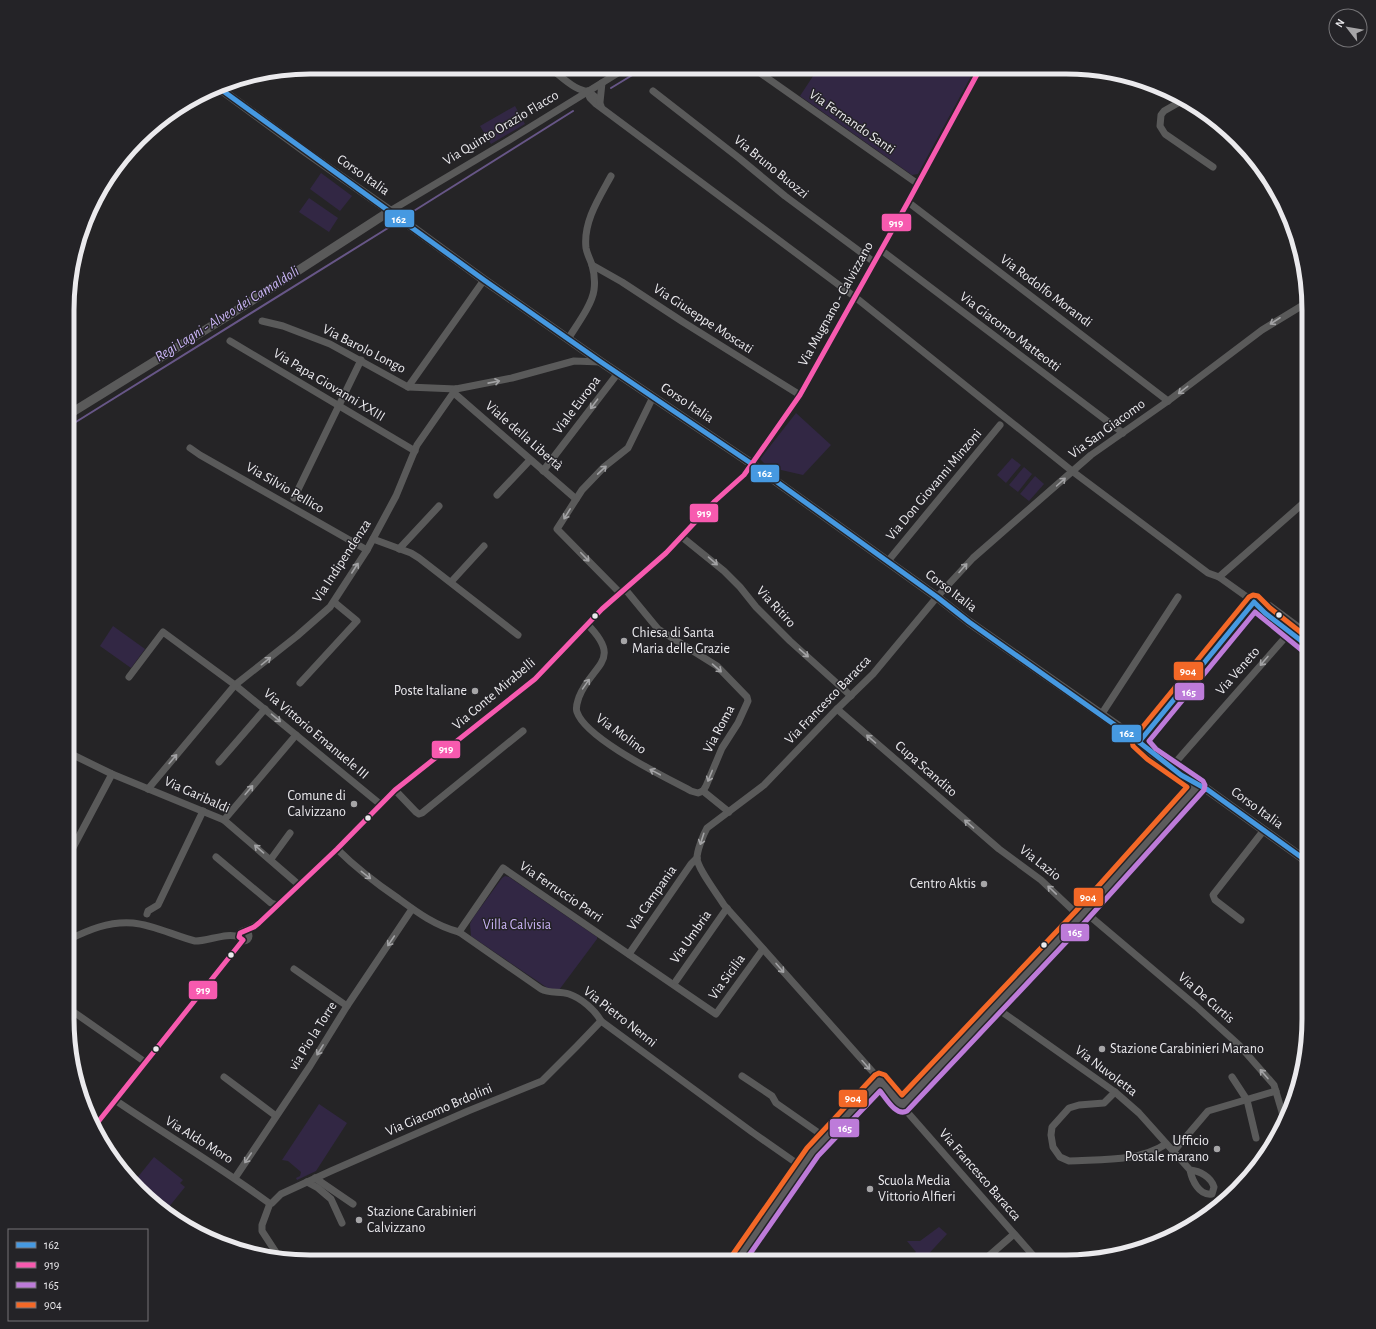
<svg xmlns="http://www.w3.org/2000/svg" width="1376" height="1329" font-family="'Alegreya Sans',sans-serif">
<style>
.green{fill:#322744}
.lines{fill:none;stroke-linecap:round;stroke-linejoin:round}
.stream{stroke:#675687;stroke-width:2}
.minor{stroke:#5a5a5a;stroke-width:7}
.tertiary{stroke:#5a5a5a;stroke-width:9}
.secondary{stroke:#5c5b5c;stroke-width:10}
.bus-1-casing{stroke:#242327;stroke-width:8}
.bus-2-casing{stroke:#242327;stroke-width:8}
.bus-3-casing{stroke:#242327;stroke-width:8}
.bus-4-casing{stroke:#242327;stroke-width:8}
.bus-1{stroke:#4699e1;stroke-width:5}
.bus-2{stroke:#f75aaf;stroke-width:5}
.bus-3{stroke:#bd7bd9;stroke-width:5}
.bus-4{stroke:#f36827;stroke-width:5}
.oneway{stroke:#a2a2a4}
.bus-dot{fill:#ebeaed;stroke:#242327;stroke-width:1.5}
.poi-dot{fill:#a6a5a7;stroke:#242327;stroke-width:1.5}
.labels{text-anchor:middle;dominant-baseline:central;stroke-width:3;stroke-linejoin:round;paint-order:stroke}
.street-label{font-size:14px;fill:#ebeaed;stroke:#242327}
.poi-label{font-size:14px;fill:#ebeaed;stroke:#242327;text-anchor:start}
.park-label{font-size:14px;fill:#c9b3f5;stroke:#242327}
.water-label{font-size:15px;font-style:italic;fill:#cab5f6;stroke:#242327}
.rim{fill:none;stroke:#ebeaed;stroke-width:5}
.line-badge{stroke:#242327;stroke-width:1.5}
.badge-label{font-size:11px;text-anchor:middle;font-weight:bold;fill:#fff}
</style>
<rect width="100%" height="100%" fill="#252426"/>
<g class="green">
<path d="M816,68L975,69L918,174L912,175L800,96L817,70Z"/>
<path d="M515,106L525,124L491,144L480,126Z"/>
<path d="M321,173L352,196L340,211L310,189Z"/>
<path d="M309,198L338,218L329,232L299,212Z"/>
<path d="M796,413L831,445L803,475L768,467L760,459Z"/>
<path d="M1012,458L1021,465L1006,483L997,475Z"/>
<path d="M1024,467L1032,474L1018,492L1009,485Z"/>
<path d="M1035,476L1044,484L1029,501L1020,494Z"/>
<path d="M113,626L145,649L131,668L100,646Z"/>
<path d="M505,876L509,877L597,937V939L559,990L549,989L471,936L470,924L473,918L502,878Z"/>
<path d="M319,1104L347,1123L316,1171L297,1180L296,1178L300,1176L301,1172L288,1161L282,1160Z"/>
<path d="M154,1157L183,1180L180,1183L185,1187L164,1213L133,1183Z"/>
<path d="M939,1227L947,1234L922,1261H905L916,1252L907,1241H920Z"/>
</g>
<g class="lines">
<g class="stream">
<path d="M611,88L644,68"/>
<path d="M409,214L573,111"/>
<path d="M71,425L396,223"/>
</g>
<g class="minor">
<path d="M550,68C558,74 566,82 575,87C586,93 596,92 601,106"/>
<path d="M753,68L918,184"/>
<path d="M587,91L590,98L596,104L855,297L1072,471L1208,573L1219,577L1254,602"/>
<path d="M653,91L739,158L785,196L874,262"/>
<path d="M1185,99L1164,111L1161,115L1160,126L1165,134L1213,167"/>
<path d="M600,102L602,83"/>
<path d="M908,202L1168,401"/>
<path d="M390,211L506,142L626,68"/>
<path d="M881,250L1123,433"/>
<path d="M592,265L622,282L683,322L800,395"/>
<path d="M262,321L283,326L330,344L408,387L456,389L512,378L574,361L601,362"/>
<path d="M568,339C576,326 592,305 594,290C595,283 594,272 592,265C590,259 587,254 586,248C583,222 599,198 611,176"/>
<path d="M230,341L415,451"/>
<path d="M408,387L484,280"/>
<path d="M454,393L576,499"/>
<path d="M190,448L200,455L367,550"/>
<path d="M543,471L618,373"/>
<path d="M497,495L530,460"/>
<path d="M294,498L361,360"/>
<path d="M682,537L724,571L740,587L756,607L790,641L851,696"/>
<path d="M373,539L411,553L419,558L518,635"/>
<path d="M399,549L439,506"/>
<path d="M888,561L1000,425"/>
<path d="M1219,577L1308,499"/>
<path d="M451,582L484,546"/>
<path d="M625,589L658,629L717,666L747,697L748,701L738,723L722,748L706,786L703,791"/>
<path d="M620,593L557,529L582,490L604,467L628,448L653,397"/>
<path d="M587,624C624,661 592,664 579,697C578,701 575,707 577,712C586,739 665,777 691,791L698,793L703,791"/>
<path d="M129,677L163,632L235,685L380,804"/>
<path d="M300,683L357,621L334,602"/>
<path d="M837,709L999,849L1041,880L1080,917"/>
<path d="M1101,715L1178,597"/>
<path d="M69,753L112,774L224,820L299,885"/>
<path d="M219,762L265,709"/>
<path d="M1174,764L1290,632"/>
<path d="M148,789L235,685L297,636L330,607L367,550L396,496L417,445L456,389"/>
<path d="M395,790L416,812L419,814L422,813L523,731"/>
<path d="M703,791L729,812"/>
<path d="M224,820L296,735"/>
<path d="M337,849C356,868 377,884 399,899C418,913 436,926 459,932L541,989C550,994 559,991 569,994C581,998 595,1010 601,1021L752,1132L802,1167"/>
<path d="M68,857L112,774"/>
<path d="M216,857L271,903L277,905"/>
<path d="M271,859L290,833"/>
<path d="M1085,912L1196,1006L1239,1045L1274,1085L1285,1122"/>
<path d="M147,914L148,911L158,905L203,811"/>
<path d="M1241,920L1215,900L1213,895L1264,830"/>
<path d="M243,931L251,928L259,923L337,849L395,790L535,679L602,609L666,553L715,501L744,475L800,395L908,202L980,69"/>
<circle cx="244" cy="936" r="5"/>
<path d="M459,932L503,868L716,1014L763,949"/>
<path d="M68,940C88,930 109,921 133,923C154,925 175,936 195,941C209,941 227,932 239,937"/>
<path d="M629,954L691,864L697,858"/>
<path d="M294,969L347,1006"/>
<path d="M676,981L727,908"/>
<path d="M995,1007L1115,1092L1139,1113L1190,1170C1192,1180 1199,1196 1212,1194L1214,1187C1211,1177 1200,1171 1190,1170"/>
<path d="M68,1008L145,1062"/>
<path d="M742,1076L772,1096L776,1103L826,1138"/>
<path d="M224,1077L276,1116"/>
<path d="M1232,1077L1247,1100L1256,1138"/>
<path d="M880,1080L724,905C718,895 697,868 697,858C697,851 703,835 707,828L764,785L837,709L873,674L937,597L973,558L1091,455L1168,401L1262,330L1308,302"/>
<path d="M1115,1092L1104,1103L1079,1105L1069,1108L1052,1127L1051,1135L1053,1147L1060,1157L1069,1161C1100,1159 1139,1162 1166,1144"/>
<path d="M115,1100C166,1135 219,1166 269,1203"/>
<path d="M902,1106L1038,1261"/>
<path d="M94,1127L243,940"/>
<path d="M1173,1152L1208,1111L1276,1091"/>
<path d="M235,1178L310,1066L347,1006L412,909"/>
<path d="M315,1178L353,1204"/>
<path d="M307,1182L318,1188L331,1199L342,1223"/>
<path d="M272,1203L281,1194L331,1171L468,1111L542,1081L577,1046L601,1021"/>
<path d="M269,1206L262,1225V1231L279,1257"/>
<path d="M983,1261L1014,1234"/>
</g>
<g class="tertiary">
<path d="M219,88L306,152L390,211L484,280L601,362L752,464L937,597L969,622L1145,745"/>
<path d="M71,413L231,314L390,211"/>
<path d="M1193,778L1208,790L1308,862"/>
</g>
<g class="secondary">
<path d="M1254,602L1265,613L1308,646"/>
<path d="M1256,603L1269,607L1308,636"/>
<path d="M737,1261L813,1152L880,1080L902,1106L1080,917L1198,786L1152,754L1139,742L1254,602"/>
</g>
<g class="bus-1-casing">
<g id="bus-1">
<path d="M219,88L484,280L601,362L752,464L937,597L969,622L1139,742L1181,775L1208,790L1308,862"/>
<path d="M1139,742L1254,602L1265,613L1308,646"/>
</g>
</g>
<g class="bus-2-casing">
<path id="bus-2" d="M94,1127L243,940L239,937L240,933L254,927L259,923L337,849L395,790L535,679L602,609L666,553L715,501L744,475L800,395L908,202L980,69"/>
</g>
<g class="bus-3-casing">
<path id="bus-3" d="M745,1261L818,1156L880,1091C886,1098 896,1117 907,1111L1085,922L1204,790L1205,785L1203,781L1156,749L1149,741L1255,612L1304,652"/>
</g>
<g class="bus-4-casing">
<path id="bus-4" d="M731,1257L807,1148L875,1075L879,1073L885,1075L902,1095L1075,912L1187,787L1147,759L1133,746L1132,740L1249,597L1253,595L1258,596L1270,608L1308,638"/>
</g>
<use href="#bus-1" class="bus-1"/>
<use href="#bus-2" class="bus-2"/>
<use href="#bus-3" class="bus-3"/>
<use href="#bus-4" class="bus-4"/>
</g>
<defs><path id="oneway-shaft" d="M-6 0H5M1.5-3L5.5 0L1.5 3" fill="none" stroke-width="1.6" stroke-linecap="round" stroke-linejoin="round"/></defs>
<g class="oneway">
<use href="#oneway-shaft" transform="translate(1275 321) rotate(147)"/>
<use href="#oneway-shaft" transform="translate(494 382) rotate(-11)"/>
<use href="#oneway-shaft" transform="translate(1183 390) rotate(142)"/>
<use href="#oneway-shaft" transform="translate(594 404) rotate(127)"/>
<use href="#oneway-shaft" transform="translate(602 470) rotate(-43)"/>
<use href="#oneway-shaft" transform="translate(1061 482) rotate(-42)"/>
<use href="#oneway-shaft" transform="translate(567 514) rotate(122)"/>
<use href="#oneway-shaft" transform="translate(585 557) rotate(46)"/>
<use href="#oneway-shaft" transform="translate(713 561) rotate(41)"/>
<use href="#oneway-shaft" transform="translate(355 568) rotate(-57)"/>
<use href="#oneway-shaft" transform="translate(963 568) rotate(-48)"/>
<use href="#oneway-shaft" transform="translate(804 653) rotate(41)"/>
<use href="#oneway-shaft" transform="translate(266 661) rotate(-39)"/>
<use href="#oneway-shaft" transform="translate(1264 661) rotate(131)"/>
<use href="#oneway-shaft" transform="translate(717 668) rotate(41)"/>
<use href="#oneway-shaft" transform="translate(586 684) rotate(-55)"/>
<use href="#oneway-shaft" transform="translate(276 718) rotate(40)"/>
<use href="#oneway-shaft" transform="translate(871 739) rotate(-139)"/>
<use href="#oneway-shaft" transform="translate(173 759) rotate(-50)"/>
<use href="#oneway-shaft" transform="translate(655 772) rotate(-152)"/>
<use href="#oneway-shaft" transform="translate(710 776) rotate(112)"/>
<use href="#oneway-shaft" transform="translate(249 790) rotate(-50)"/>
<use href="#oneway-shaft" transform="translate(969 824) rotate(-139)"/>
<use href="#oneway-shaft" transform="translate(702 839) rotate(108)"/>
<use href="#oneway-shaft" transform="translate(259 849) rotate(-139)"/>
<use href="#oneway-shaft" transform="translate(366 875) rotate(38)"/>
<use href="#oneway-shaft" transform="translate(1052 890) rotate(-136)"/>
<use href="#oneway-shaft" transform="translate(391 941) rotate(124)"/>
<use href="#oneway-shaft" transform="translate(780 968) rotate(49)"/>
<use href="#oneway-shaft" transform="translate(320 1050) rotate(122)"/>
<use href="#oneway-shaft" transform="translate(866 1065) rotate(48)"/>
<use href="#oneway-shaft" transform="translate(1264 1074) rotate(-131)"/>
<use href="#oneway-shaft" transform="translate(248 1158) rotate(124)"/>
</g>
<g class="bus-dot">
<circle cx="1279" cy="615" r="3.5"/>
<circle cx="595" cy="616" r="3.5"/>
<circle cx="368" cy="818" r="3.5"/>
<circle cx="1044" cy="945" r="3.5"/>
<circle cx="231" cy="955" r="3.5"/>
<circle cx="156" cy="1049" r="3.5"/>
</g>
<g class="poi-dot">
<circle cx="624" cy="641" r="4"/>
<circle cx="475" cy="691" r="4"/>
<circle cx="354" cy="804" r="4"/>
<circle cx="984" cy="884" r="4"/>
<circle cx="1102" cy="1049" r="4"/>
<circle cx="1217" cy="1149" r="4"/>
<circle cx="870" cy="1189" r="4"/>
<circle cx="359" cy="1220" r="4"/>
</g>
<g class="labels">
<g class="street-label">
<text transform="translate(852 122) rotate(35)">Via Fernando Santi</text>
<text transform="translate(501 128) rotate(-31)">Via Quinto Orazio Flacco</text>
<text transform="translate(771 167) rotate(39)">Via Bruno Buozzi</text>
<text transform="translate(363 175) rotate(35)">Corso Italia</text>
<text transform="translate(1046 291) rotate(37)">Via Rodolfo Morandi</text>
<text transform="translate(836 304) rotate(-61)">Via Mugnano - Calvizzano</text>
<text transform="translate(703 319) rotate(33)">Via Giuseppe Moscati</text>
<text transform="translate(1010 332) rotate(37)">Via Giacomo Matteotti</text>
<text transform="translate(364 349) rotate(27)">Via Barolo Longo</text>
<text transform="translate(329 385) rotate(31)">Via Papa Giovanni XXIII</text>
<text transform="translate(687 403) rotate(34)">Corso Italia</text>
<text transform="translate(577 405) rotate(-53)">Viale Europa</text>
<text transform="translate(1107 429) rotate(-36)">Via San Giacomo</text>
<text transform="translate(524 436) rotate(41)">Viale della Libertà</text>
<text transform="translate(934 485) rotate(-50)">Via Don Giovanni Minzoni</text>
<text transform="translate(285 488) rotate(30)">Via Silvio Pellico</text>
<text transform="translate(342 561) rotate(-57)">Via Indipendenza</text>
<text transform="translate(951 591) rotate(37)">Corso Italia</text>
<text transform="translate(776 607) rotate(47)">Via Ritiro</text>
<text transform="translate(1238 671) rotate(-49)">Via Veneto</text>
<text transform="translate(494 694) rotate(-40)">Via Conte Mirabelli</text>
<text transform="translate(828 700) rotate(-46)">Via Francesco Baracca</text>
<text transform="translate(719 729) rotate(-62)">Via Roma</text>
<text transform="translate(316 734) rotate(40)">Via Vittorio Emanuele III</text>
<text transform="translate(621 734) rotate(36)">Via Molino</text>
<text transform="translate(926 769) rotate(41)">Cupa Scandito</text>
<text transform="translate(197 795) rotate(24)">Via Garibaldi</text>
<text transform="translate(1257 808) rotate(36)">Corso Italia</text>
<text transform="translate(1040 863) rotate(38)">Via Lazio</text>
<text transform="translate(561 892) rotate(34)">Via Ferruccio Parri</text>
<text transform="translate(652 898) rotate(-55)">Via Campania</text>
<text transform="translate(691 937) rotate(-55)">Via Umbria</text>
<text transform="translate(727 977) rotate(-54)">Via Sicilia</text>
<text transform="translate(1206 998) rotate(41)">Via De Curtis</text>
<text transform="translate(620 1017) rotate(38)">Via Pietro Nenni</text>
<text transform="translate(313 1036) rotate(-58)">via Pio la Torre</text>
<text transform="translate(1106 1071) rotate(37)">Via Nuvoletta</text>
<text transform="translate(439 1110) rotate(-23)">Via Giacomo Brdolini</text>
<text transform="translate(199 1140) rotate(32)">Via Aldo Moro</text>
<text transform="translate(980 1175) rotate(49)">Via Francesco Baracca</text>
</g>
<g class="poi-label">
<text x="632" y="633">Chiesa di Santa<tspan x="632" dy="16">Maria delle Grazie</tspan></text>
<text x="467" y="691" text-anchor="end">Poste Italiane</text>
<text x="346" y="796" text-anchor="end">Comune di<tspan x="346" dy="16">Calvizzano</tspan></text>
<text x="976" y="884" text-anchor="end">Centro Aktis</text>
<text x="1110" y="1049">Stazione Carabinieri Marano</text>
<text x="1209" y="1141" text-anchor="end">Ufficio<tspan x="1209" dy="16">Postale marano</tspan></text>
<text x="878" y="1181">Scuola Media<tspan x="878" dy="16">Vittorio Alfieri</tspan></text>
<text x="367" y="1212">Stazione Carabinieri<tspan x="367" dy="16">Calvizzano</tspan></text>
</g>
<g class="park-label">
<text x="517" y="925">Villa Calvisia</text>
</g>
<g class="water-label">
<text transform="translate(227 314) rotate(-32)">Regi Lagni - Alveo dei Camaldoli</text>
</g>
</g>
<path d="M0 0H1376V1329H0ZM310 74H1066A236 236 0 0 1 1302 310V1019A236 236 0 0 1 1066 1255H310A236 236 0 0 1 74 1019V310A236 236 0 0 1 310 74Z" fill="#242327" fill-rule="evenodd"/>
<path class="rim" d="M310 74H1066A236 236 0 0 1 1302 310V1019A236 236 0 0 1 1066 1255H310A236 236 0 0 1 74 1019V310A236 236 0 0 1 310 74Z"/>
<g class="line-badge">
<rect x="384" y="209" width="31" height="19" rx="4" fill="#4699e1"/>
<rect x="881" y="213" width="31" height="19" rx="4" fill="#f75aaf"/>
<rect x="750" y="464" width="30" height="19" rx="4" fill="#4699e1"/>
<rect x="689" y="503" width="30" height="20" rx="4" fill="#f75aaf"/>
<rect x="1173" y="661" width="31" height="20" rx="4" fill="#f36827"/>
<rect x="1174" y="682" width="31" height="19" rx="4" fill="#bd7bd9"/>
<rect x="1111" y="724" width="31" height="19" rx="4" fill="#4699e1"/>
<rect x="431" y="740" width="30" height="19" rx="4" fill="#f75aaf"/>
<rect x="1073" y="887" width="31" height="20" rx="4" fill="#f36827"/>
<rect x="1060" y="923" width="30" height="19" rx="4" fill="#bd7bd9"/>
<rect x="188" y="980" width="30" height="20" rx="4" fill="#f75aaf"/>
<rect x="838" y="1089" width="30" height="19" rx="4" fill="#f36827"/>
<rect x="829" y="1118" width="31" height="20" rx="4" fill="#bd7bd9"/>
</g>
<g class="badge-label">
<text x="399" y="223">162</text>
<text x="896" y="227">919</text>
<text x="765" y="477">162</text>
<text x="704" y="517">919</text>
<text x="1188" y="675">904</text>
<text x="1189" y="696">165</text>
<text x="1127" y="737">162</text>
<text x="446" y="753">919</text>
<text x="1088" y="901">904</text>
<text x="1075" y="936">165</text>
<text x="203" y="994">919</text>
<text x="853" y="1102">904</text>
<text x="845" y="1132">165</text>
</g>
<rect x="8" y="1229" width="140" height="92" fill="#242327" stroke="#747376"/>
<rect x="16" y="1242" width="20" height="6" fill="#4699e1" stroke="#747376"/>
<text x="44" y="1249" font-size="12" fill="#ebeaed">162</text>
<rect x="16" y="1262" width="20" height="6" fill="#f75aaf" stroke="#747376"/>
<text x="44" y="1269" font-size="12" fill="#ebeaed">919</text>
<rect x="16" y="1282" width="20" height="6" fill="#bd7bd9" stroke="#747376"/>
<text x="44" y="1289" font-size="12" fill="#ebeaed">165</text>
<rect x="16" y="1302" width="20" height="6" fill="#f36827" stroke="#747376"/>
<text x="44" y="1309" font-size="12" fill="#ebeaed">904</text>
<g transform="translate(1348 28) rotate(301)"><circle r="19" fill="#242327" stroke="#747376"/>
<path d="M0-3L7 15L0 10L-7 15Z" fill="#a6a5a7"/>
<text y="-6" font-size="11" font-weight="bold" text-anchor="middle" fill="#ebeaed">N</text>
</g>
</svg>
